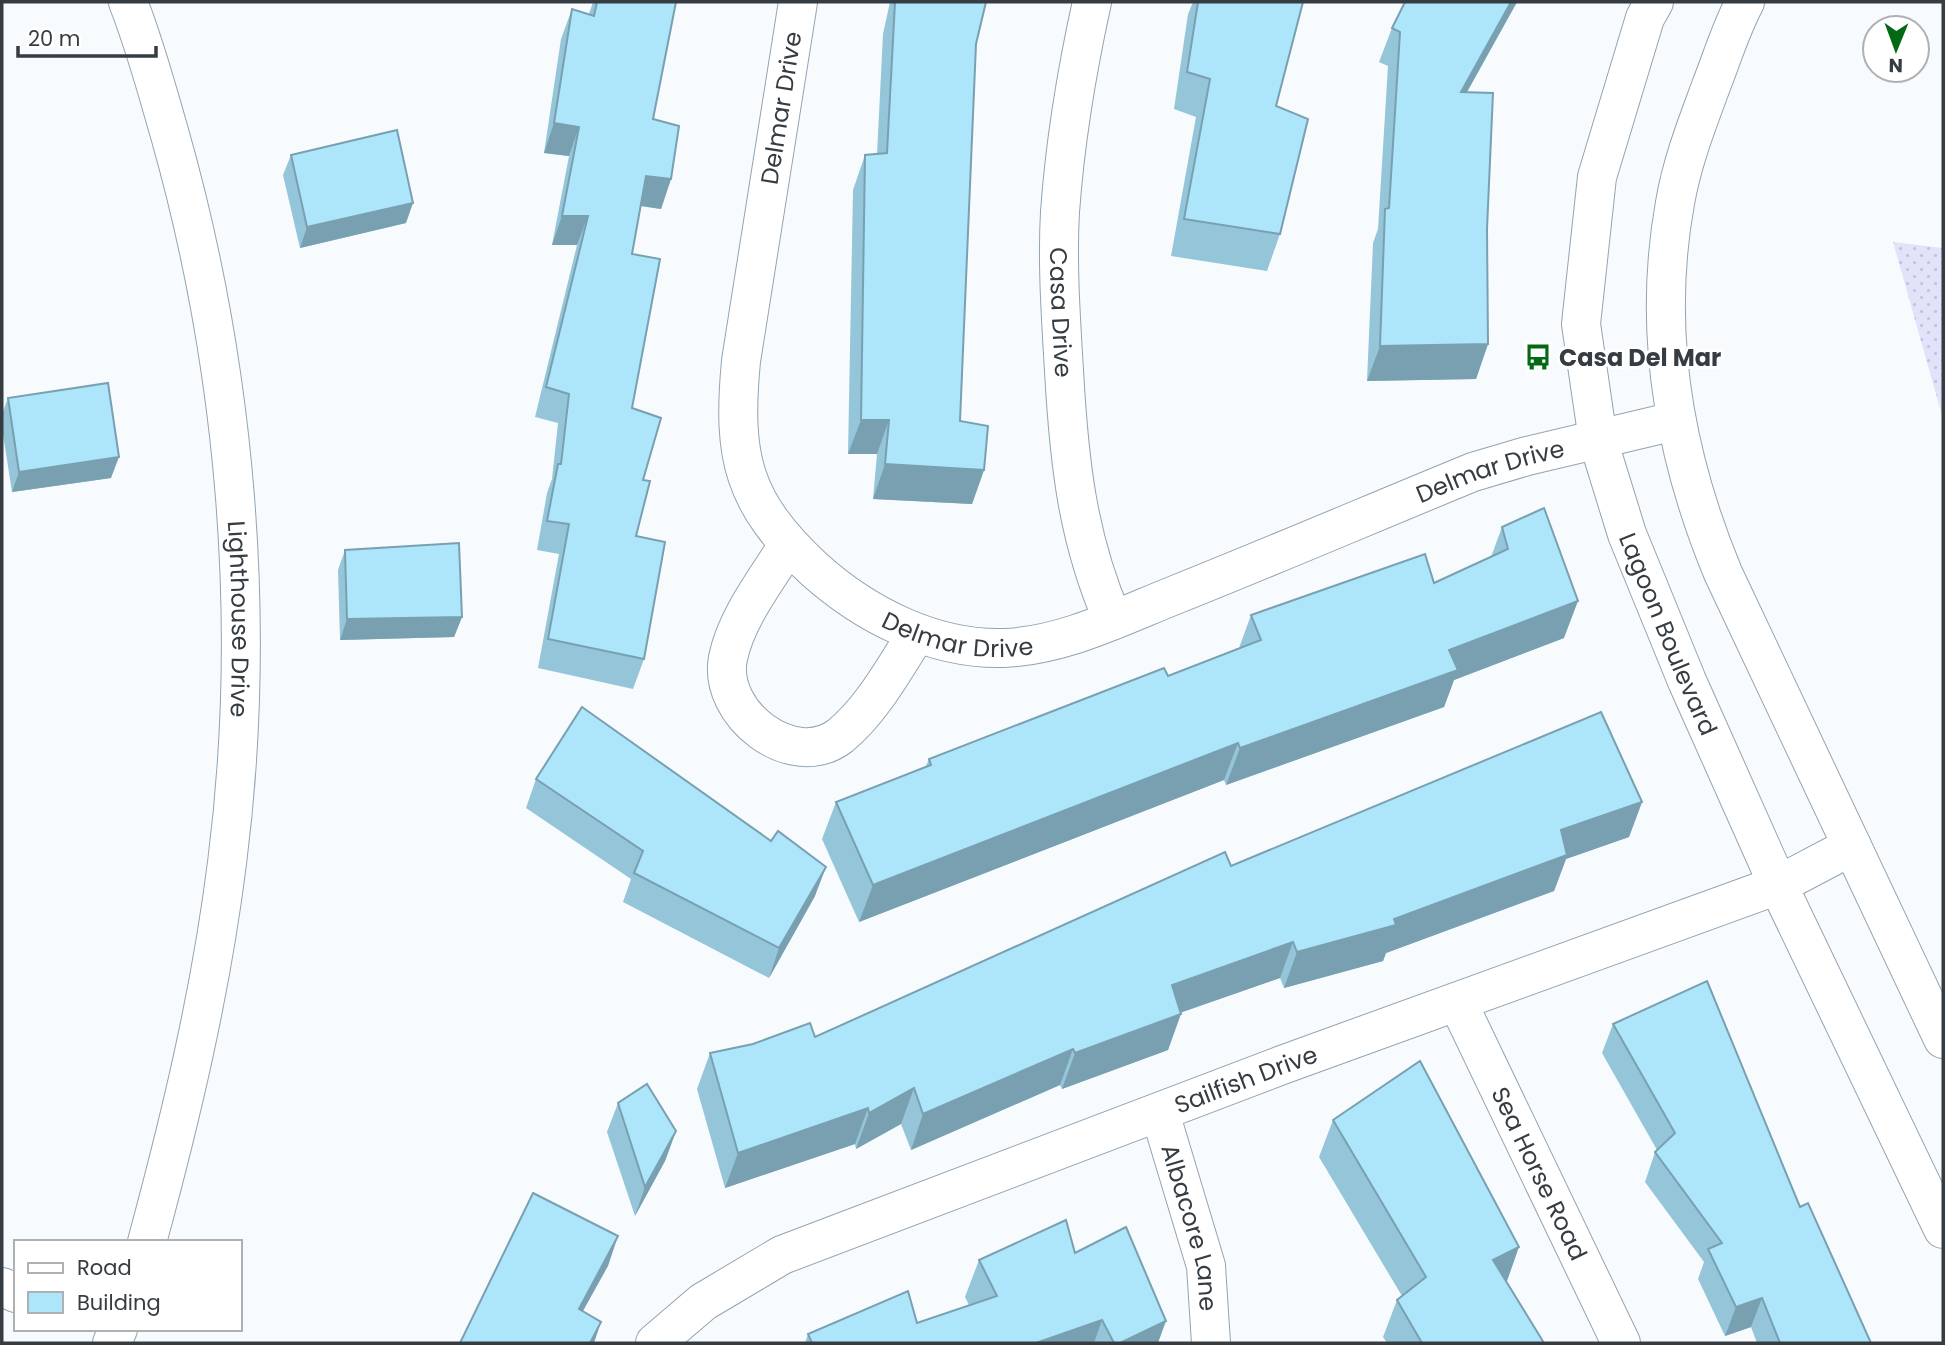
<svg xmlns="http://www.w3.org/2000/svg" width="1945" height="1345" font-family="Poppins,sans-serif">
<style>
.grass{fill:url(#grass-dots)}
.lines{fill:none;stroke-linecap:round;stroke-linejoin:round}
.minor-casing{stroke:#92a4b2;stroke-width:40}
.tertiary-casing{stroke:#92a4b2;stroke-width:40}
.minor{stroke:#fff;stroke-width:38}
.tertiary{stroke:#fff;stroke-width:38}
.wall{fill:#95c5d8}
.shaded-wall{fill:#79a0b0}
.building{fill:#ade5fb;stroke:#79a0b0;stroke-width:2}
.labels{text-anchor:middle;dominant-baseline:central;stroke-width:6;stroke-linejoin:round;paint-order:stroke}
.street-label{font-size:24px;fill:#353c42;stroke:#fff}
.poi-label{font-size:24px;font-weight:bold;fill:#353c42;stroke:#fff;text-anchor:start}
</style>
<defs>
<pattern id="grass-dots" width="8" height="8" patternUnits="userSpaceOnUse" patternTransform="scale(1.75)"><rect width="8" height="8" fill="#e2e3fb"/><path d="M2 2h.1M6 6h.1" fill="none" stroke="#c2c4d8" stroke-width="1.8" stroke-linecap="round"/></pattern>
</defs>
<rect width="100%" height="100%" fill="#f7fbfe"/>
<path class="grass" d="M1893,242L1943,248V419Z"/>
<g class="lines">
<g class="minor-casing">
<g id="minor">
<path id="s1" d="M128,2C145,45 157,90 170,135C236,368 258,622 227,863C211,991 181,1117 147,1242"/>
<path id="s2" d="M798,2L741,361C732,457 742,502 814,569C865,615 934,650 1004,648C1063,646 1122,616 1175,595C1275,555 1373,513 1473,472L1527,456L1675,421"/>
<path id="s3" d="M1092,2C1077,70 1065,142 1060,212C1057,264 1061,319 1064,371C1069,460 1077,538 1113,620"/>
<path d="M788,545C767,579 736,618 728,658C717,714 793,772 840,736C872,710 895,667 917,633"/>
<path id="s4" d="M1458,1003L1621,1343"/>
<path id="s5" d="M1160,1113L1206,1266L1211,1343"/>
<path d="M2,1287L16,1293"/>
<path d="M112,1343L118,1329"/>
<path id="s6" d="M655,1343L703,1302L782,1255L1282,1065L1778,885L1852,846"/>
</g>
</g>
<g class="tertiary-casing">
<g id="tertiary">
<path id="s7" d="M1654,2L1645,18L1597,177L1581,324L1598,440L1627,534L1687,681L1778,885L1943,1229"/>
<path d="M1745,2C1731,28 1722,58 1711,86C1697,124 1682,162 1675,203C1652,330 1674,455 1723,573L1943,1039"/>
</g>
</g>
<use href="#minor" class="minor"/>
<use href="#tertiary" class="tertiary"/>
</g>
<g class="wall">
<path d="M593,2H676L653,119L671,179L661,209L640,206L632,254V408L643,480L636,536L644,659L633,689L538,668L559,554L537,550L547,493L552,479L558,423L535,417L577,245H552L569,156L544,153L561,39L572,9L589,14Z"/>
<path d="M890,2H986L976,44L960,421L984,470L972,504L873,499L877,454H848L853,190L865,155L877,154L883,34Z"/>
<path d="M1193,2H1303L1276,106L1280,234L1267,271L1171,256L1196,117L1174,109L1188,14Z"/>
<path d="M1405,2H1517L1467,92L1487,229L1488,344L1476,379L1367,381L1373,243L1378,229L1388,66L1379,62L1392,28Z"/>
<path d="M291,155L406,223L300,248L283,175Z"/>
<path d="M8,398L111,478L12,492L2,428V414Z"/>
<path d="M1502,527L1564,638L1454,680L1444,707L1226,785L1224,780L859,922L822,839L836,802L926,766L929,759L1168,676L1239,648L1251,615L1434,583L1491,557Z"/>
<path d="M345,550L462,617L454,637L340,640L338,570Z"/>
<path d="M536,779L815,896L769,978L623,902L631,879L526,808Z"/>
<path d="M1642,802L1629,837L1566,859L1554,891L1386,953L1383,961L1284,988L1280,978L1180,1013L1168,1050L1062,1089L1060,1085L911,1150L901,1124L856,1149L855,1144L725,1188L697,1089L710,1053L815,1037L1231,866Z"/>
<path d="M1613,1024L1800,1207L1871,1343H1757L1751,1327L1725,1336L1698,1279L1704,1262L1645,1182L1655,1152L1657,1150L1602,1053Z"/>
<path d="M618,1103L676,1131L665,1161L635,1216L607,1132Z"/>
<path d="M1333,1120L1507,1282L1544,1343H1387L1383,1337L1397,1300L1402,1296L1319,1157Z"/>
<path d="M1075,1253L1158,1343H805L808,1334L917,1323L969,1305L965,1297L979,1260Z"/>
</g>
<g class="shaded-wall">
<path d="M1511,2H1517L1448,126L1461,92Z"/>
<path d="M554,123L579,127L569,156L544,153Z"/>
<path d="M646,176L671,179L661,209L635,205Z"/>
<path d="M413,203L406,223L300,248L307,227Z"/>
<path d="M562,216H588L577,245H552Z"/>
<path d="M1488,344L1476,379L1367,381L1380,346Z"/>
<path d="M861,420H889L877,454H848Z"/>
<path d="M119,457L111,478L12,492L19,472Z"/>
<path d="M885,464L984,470L972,504L873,499Z"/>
<path d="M1578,601L1564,638L1454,680L1444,707L1226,785L1240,748L1449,650Z"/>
<path d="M462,617L454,637L340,640L347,619Z"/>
<path d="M1238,743L1224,780L859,922L873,885Z"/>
<path d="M1642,802L1629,837L1566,859L1554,891L1386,953L1383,961L1284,988L1297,952L1394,919L1561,830Z"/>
<path d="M826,867L815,896L769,978L779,948Z"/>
<path d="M1293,942L1280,978L1159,1020L1172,985Z"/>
<path d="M1181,1014L1168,1050L1062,1089L1075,1053Z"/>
<path d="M1073,1049L1060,1085L911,1150L923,1114Z"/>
<path d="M914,1088L901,1124L856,1149L869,1113Z"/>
<path d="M868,1108L855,1144L725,1188L738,1153Z"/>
<path d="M676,1131L665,1161L635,1216L645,1187Z"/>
<path d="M618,1236L608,1266L568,1338L579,1309Z"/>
<path d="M1519,1247L1506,1284L1493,1260Z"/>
<path d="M1762,1298L1751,1327L1725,1336L1736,1307Z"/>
<path d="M1102,1320L1094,1343H1036Z"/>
<path d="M1166,1321L1158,1343H1120Z"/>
<path d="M601,1322L594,1343H590Z"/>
</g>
<g class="building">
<path d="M597,2H676L653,119L679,126L671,179L646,176L632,254L660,259L632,408L661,418L643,480L650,481L636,536L665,542L644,659L548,639L569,524L547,521L558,464H561L569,394L546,387L588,216H562L579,127L554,123L572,9L594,16Z"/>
<path d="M895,2H986L976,44L960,421L988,426L984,470L885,464L889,420H861L865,155L887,153Z"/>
<path d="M1198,2H1303L1276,106L1308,119L1280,234L1184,219L1210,79L1187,72Z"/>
<path d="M1405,2H1511L1461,92L1493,93L1487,229L1488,344L1380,346L1385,209L1389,208L1400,32L1392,28Z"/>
<path d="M397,130L413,203L307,227L291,155Z"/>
<path d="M108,383L119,457L19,472L8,398Z"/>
<path d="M1544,508L1578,601L1449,650L1458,670L1240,748L1238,743L873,885L836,802L931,765L929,759L1164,668L1168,676L1261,640L1251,615L1425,554L1434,583L1508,549L1502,527Z"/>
<path d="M459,543L462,617L347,619L345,550Z"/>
<path d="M582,707L771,841L778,831L826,867L779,948L634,873L643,851L536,779Z"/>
<path d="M1601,712L1642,802L1561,830L1567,855L1394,919L1396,925L1297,952L1293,942L1172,985L1181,1014L1075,1053L1073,1049L923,1114L914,1088L869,1113L868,1108L738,1153L710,1053L753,1044L810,1023L815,1037L1225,852L1231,866Z"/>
<path d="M1707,981L1800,1207L1808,1203L1871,1343H1780L1762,1298L1736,1307L1708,1249L1722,1243L1655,1152L1675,1133L1613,1024Z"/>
<path d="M1420,1061L1519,1247L1493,1260L1544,1343H1422L1397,1300L1426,1277L1333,1120Z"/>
<path d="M647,1084L676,1131L645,1187L618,1103Z"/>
<path d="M533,1193L618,1236L579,1309L601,1322L590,1343H460Z"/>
<path d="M1066,1220L1075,1253L1126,1227L1166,1321L1120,1343H1114L1102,1320L1036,1343H812L808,1334L908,1291L917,1323L997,1296L979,1260Z"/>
</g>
<defs>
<g id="bus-bare" transform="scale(2.1)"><path d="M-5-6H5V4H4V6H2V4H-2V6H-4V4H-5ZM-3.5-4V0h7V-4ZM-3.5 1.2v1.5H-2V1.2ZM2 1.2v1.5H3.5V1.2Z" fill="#046914" stroke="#fff" stroke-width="2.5" paint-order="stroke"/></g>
</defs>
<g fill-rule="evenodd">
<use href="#bus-bare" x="1538" y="357"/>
</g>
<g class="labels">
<g class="street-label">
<text transform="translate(781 108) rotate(-81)">Delmar Drive</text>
<text stroke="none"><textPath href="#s3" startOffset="313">Casa Drive</textPath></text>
<text stroke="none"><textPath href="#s2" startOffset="1325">Delmar Drive</textPath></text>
<text stroke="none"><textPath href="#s1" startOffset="630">Lighthouse Drive</textPath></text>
<text stroke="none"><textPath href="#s2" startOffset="758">Delmar Drive</textPath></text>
<text stroke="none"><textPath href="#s7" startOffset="656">Lagoon Boulevard</textPath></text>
<text stroke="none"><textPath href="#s6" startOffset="651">Sailfish Drive</textPath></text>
<text stroke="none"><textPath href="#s4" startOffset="189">Sea Horse Road</textPath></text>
<text stroke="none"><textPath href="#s5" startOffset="119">Albacore Lane</textPath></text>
</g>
<g class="poi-label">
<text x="1559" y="357">Casa Del Mar</text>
</g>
</g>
<rect width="1945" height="1345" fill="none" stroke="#353c42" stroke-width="7"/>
<rect x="14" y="1240" width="228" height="91" fill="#ffffff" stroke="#aeb1b3" stroke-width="2"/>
<rect x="28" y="1263" width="35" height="10" fill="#ffffff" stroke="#aeb1b3" stroke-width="2"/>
<text x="77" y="1275" font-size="21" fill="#353c42">Road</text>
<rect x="28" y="1292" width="35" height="21" fill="#ade5fb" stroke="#aeb1b3" stroke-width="2"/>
<text x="77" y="1310" font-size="21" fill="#353c42">Building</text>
<g transform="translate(1896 49) rotate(181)"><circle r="33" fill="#ffffff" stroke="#aeb1b3" stroke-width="2"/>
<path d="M0-5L12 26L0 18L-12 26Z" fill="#046914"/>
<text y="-10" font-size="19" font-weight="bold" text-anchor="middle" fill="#353c42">N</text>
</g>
<path d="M18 46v10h138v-10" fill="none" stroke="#353c42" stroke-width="3.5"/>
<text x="28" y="46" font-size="21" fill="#353c42" stroke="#ffffff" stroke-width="5" paint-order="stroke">20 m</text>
</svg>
